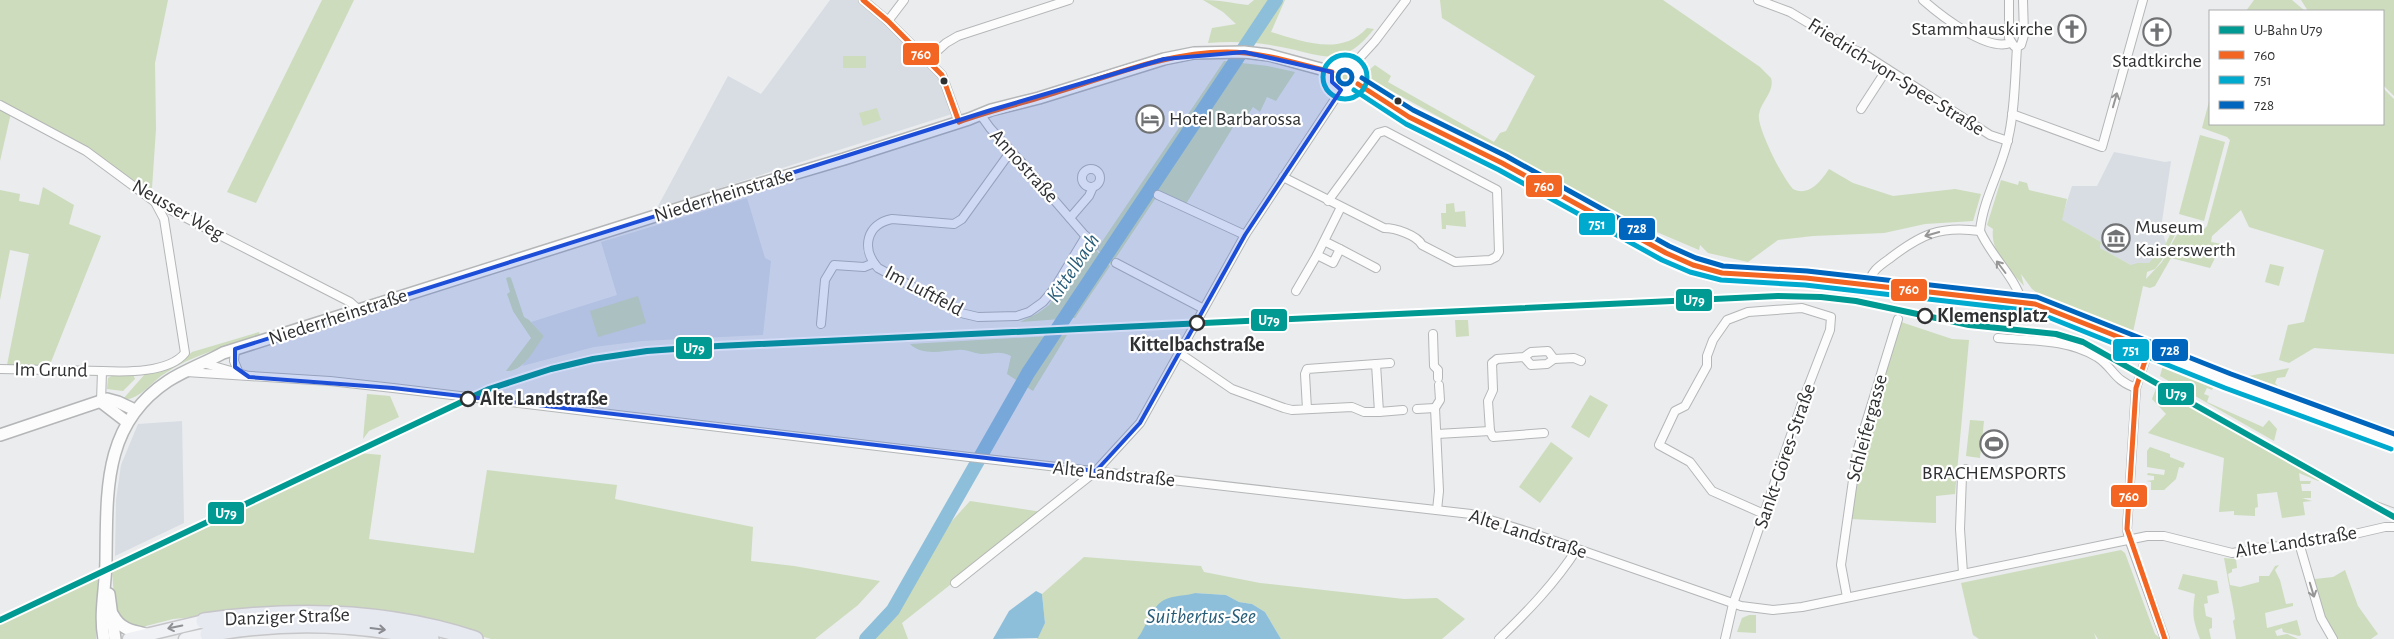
<svg xmlns="http://www.w3.org/2000/svg" width="2394" height="639" font-family="'Alegreya Sans',sans-serif">
<style>
.built{fill:#d8dde4}
.green{fill:#cddcbc}
.water{fill:#8ebfda}
.lines{fill:none;stroke-linecap:round;stroke-linejoin:round}
.river{stroke:#8ebfda;stroke-width:14}
.street-casing{stroke:#b4b6b7;stroke-width:10}
.secondary-casing{stroke:#b4b6b7;stroke-width:14}
.primary-casing{stroke:#c6c6c8;stroke-width:15}
.highway-casing{stroke:#c6c6c8;stroke-width:18}
.street{stroke:#fcfcfc;stroke-width:8}
.secondary{stroke:#fcfcfc;stroke-width:11}
.primary{stroke:#eff1f5;stroke-width:12}
.highway{stroke:#e7e9f1;stroke-width:15}
.tram{stroke:#bebebe;stroke-width:1}
.bus-1-casing{stroke:#fff;stroke-width:9}
.bus-2-casing{stroke:#fff;stroke-width:9}
.bus-3-casing{stroke:#fff;stroke-width:9}
.bus-1{stroke:#f26522;stroke-width:5}
.bus-2{stroke:#00a9ce;stroke-width:5}
.bus-3{stroke:#0065bd;stroke-width:5}
.metro-1-casing{stroke:#fff;stroke-width:10}
.metro-1{stroke:#009a93;stroke-width:6}
.oneway{stroke:#969697}
.oneway2{stroke:#8f9094}
.oneway3{stroke:#8b8c92}
.marked{fill:#1d4ed8;fill-opacity:0.2;stroke:#1d4ed8;stroke-width:4;stroke-linejoin:round}
.bus-dot{fill:#2f3032;stroke:#fff;stroke-width:2}
.stop-dot{fill:#fff;stroke:#2f3032;stroke-width:2.5}
.labels{text-anchor:middle;dominant-baseline:central;stroke-width:4.5;stroke-linejoin:round;paint-order:stroke}
.poi-label{font-size:20px;fill:#2f3032;stroke:#fff}
.street-label{font-size:20px;fill:#2f3032;stroke:#fff}
.stop-label{font-size:20px;font-weight:bold;fill:#2f3032;stroke:#fff;text-anchor:start}
.water-label{font-size:21px;font-style:italic;fill:#275c78;stroke:#fff}
.line-badge{stroke:#fff;stroke-width:2}
.badge-label{font-size:14px;text-anchor:middle;font-weight:bold;fill:#fff}
</style>
<rect width="100%" height="100%" fill="#eaecee"/>
<g class="built">
<path d="M830,0H858L885,22L940,75L952,114L657,208L728,76L761,94Z"/>
<path d="M2114,152L2165,162L2171,161L2161,228L2166,243L2155,266L2131,265L2100,248L2101,242L2061,220L2072,186H2097Z"/>
<path d="M747,198L765,258L771,261L763,335L642,341L594,347L522,366L544,336L531,322L617,295L601,242Z"/>
<path d="M182,421L184,523L115,556L116,500L121,465L138,424Z"/>
</g>
<g class="green">
<path d="M0,0H168L155,63L156,129L152,188L145,191L75,140L0,104Z"/>
<path d="M322,0H354L256,203L227,192Z"/>
<path d="M1203,0C1219,0 1232,3 1248,5L1254,0H1285L1271,32C1302,41 1341,57 1367,28L1374,29C1341,70 1324,55 1281,47C1258,42 1232,41 1208,43L1212,28L1236,24L1223,12Z"/>
<path d="M1440,0H1663L1760,67L1771,78C1775,92 1761,101 1759,114C1756,126 1783,179 1793,189C1809,197 1821,181 1829,169L1853,183L1893,196L1955,189L1981,194L1973,221L1925,224L1884,233L1813,236L1778,240L1748,262L1708,253L1700,245L1699,250L1619,216L1368,78V71L1375,65L1391,76L1388,82L1494,142L1500,133L1506,131L1535,76L1442,18Z"/>
<path d="M2254,0H2292L2305,11H2246Z"/>
<path d="M2301,0H2394V96L2383,85V11H2308Z"/>
<rect x="843" y="56" width="23" height="12"/>
<path d="M1224,61L1268,66L1295,72L1276,101L1267,97L1260,112L1253,107L1245,119H1238L1186,204L1159,193L1111,265L1097,249Z"/>
<circle cx="1345" cy="76" r="10"/>
<path d="M2383,88L2394,99V354L2314,348L2289,363L2279,360L2288,325L2304,322L2324,250L2249,227L2241,210L2212,236L2211,242L2222,244L2210,268L2171,258L2155,286L2150,288L2143,286L2133,332L2040,295L2032,289L2021,274L2024,286C2010,270 1990,253 1993,229L1987,225L2001,180L2018,185L2019,181L2027,183L2029,190L2067,199L2062,220L2101,242L2100,248L2131,265L2138,263H2149L2166,243L2176,222L2177,231L2162,260L2155,269L2147,272L2146,279L2162,262L2176,236L2179,233H2200L2207,226L2230,140L2227,137L2202,128L2210,98V124H2383Z"/>
<path d="M0,107L11,113L0,161Z"/>
<path d="M877,108L881,120L863,126L859,113Z"/>
<path d="M2200,135L2225,142L2204,221L2179,214Z"/>
<path d="M43,187L74,205L69,224L101,236L49,367L7,365L29,254L10,250L0,300V190L20,194L19,201L39,205Z"/>
<path d="M1454,203L1455,212L1465,211L1466,227L1446,225V229H1442L1441,213H1446V204Z"/>
<path d="M1083,247L1096,250L1110,266L1075,318L1020,322L1038,313L1049,305L1077,261L1076,258Z"/>
<path d="M2270,264L2284,267L2279,286L2265,282Z"/>
<path d="M509,277L511,278L524,317L529,320L544,336C534,349 524,372 506,371L531,338L513,311L507,294L510,292L506,278Z"/>
<path d="M638,296L646,323L598,337L590,311Z"/>
<path d="M1455,320H1468L1469,336L1456,337Z"/>
<path d="M1901,322L1952,339L1969,340L1955,494L1936,496V523L1850,519L1866,433Z"/>
<path d="M259,332L260,335C228,346 192,355 164,374C151,382 139,401 123,399L145,374L177,365L192,352Z"/>
<path d="M1067,335L1033,391L1007,374L1011,356C1000,350 993,354 981,354C973,353 965,349 958,350C941,351 922,356 910,344Z"/>
<path d="M2164,362L2215,379L2216,382L2212,390L2207,388L2204,394L2209,396L2207,402L2263,427L2269,420L2277,429L2274,441L2160,376Z"/>
<path d="M2289,368L2285,377L2277,378L2275,383L2278,386L2249,376Z"/>
<path d="M133,374L135,379L123,391L107,389L108,378L113,375Z"/>
<path d="M2157,386L2324,481H2318L2299,473L2300,481H2311L2310,484H2301L2302,491H2311V498H2302L2312,501L2303,502L2305,515L2282,518L2277,492L2257,494L2258,507L2255,508V516L2234,515V511L2219,512L2224,458L2148,433L2166,414L2152,399Z"/>
<path d="M367,394L390,396L399,417L369,431L363,439Z"/>
<path d="M1590,395L1608,405L1589,438L1571,427Z"/>
<path d="M1970,420L1984,421L1980,458L1966,456Z"/>
<path d="M1551,442L1573,458L1540,503L1519,487Z"/>
<path d="M2150,447L2170,454V457L2185,463L2183,468L2179,467L2176,479L2164,490H2151V482L2146,481L2154,480V476L2147,475L2148,473L2164,475L2165,470L2147,467V451Z"/>
<path d="M360,453L381,455L369,539L474,553L487,470L617,485L615,499L753,527L751,561L794,566L880,581L858,605L815,639H491L467,632L205,616L173,619L142,627L126,625L115,610L112,571L187,532Z"/>
<path d="M970,501L1042,512L902,623L908,639H869L894,612L947,523L951,522Z"/>
<path d="M2121,550L2125,553L2155,634L2161,639H2098L2094,633L2096,639H1979L1973,635L1961,583Z"/>
<path d="M1084,557L1201,566L1204,572L1260,583L1404,599L1437,598L1465,619L1442,639H1281L1265,612L1252,604L1239,602L1226,595L1195,593L1155,609L1146,627L1137,639H1037L1045,623L1042,594Z"/>
<path d="M2224,558L2236,559L2237,568L2232,569V572L2228,574L2230,585L2240,587L2259,582V576H2269L2275,566L2279,565L2275,570L2280,580L2286,604L2293,603V606L2265,613L2267,628L2297,620L2301,635L2299,636L2283,632L2282,628L2275,631L2277,636L2287,634L2298,639H2236L2233,621L2235,619L2234,612Z"/>
<path d="M2345,570L2358,606L2378,634L2371,639H2337L2327,623L2313,582L2315,579L2333,577Z"/>
<path d="M2183,574L2217,581L2219,593L2207,596L2208,603L2204,604L2206,616L2212,618V628L2209,629L2211,639H2200C2193,620 2192,614 2195,594L2178,589Z"/>
<path d="M98,579L96,639H0V623Z"/>
<path d="M1749,615H1756V633L1737,632L1742,618Z"/>
</g>
<g class="water">
<path d="M1036,591L1042,594L1045,623L1038,638L993,639L1009,611Z"/>
<path d="M1195,593L1226,595L1239,602L1252,604L1265,612L1281,639H1137C1146,628 1151,607 1164,600C1173,595 1186,596 1195,593Z"/>
</g>
<g class="lines">
<path class="river" d="M866,639L893,610L1028,373L1276,0"/>
<g class="street-casing">
<g id="street">
<path d="M863,0L888,21L942,75L959,122"/>
<path d="M1758,0L1790,12L1850,48L1864,54L1990,135L2008,141"/>
<path d="M1923,0C1940,15 1987,52 2010,43"/>
<path d="M2009,0V38L2014,46"/>
<path d="M888,21L904,0"/>
<path d="M927,60L946,43L958,36L1069,0"/>
<path d="M1353,65L1375,41L1406,0"/>
<path d="M0,105L86,151L155,202L350,302L359,310"/>
<path d="M1861,109L1887,69"/>
<path d="M980,114L990,128L1023,164L1094,246"/>
<path d="M2012,114L2102,147L2143,0"/>
<path d="M1011,151L962,219L954,224L892,219C866,224 861,249 878,268L961,313L978,317L1017,316L1029,312L1043,302L1054,289L1086,236"/>
<circle cx="1091" cy="178" r="9"/>
<path d="M1283,177L1384,228C1395,228 1417,235 1422,245L1455,262L1490,260L1496,257L1499,252L1497,190L1385,131L1378,133L1328,201"/>
<path d="M1158,195L1245,235"/>
<path d="M1070,218L1089,196L1093,187"/>
<path d="M1980,231C1983,199 2001,171 2008,139C2015,110 2015,77 2017,47L2021,45L2024,35L2023,0"/>
<path d="M1980,231C1991,256 2015,277 2022,302"/>
<path d="M1324,241L1317,255L1333,263L1340,249L1324,241L1341,207"/>
<path d="M1340,249L1376,268"/>
<path d="M1116,263L1202,308"/>
<path d="M1869,285C1870,272 1879,266 1889,259C1920,235 1940,225 1980,231"/>
<path d="M1296,291L1317,255"/>
<path d="M821,324L825,280L834,265L864,267L874,263"/>
<path d="M1433,334L1434,366L1438,370V378"/>
<path d="M1998,338C2032,341 2067,339 2097,357C2114,368 2113,380 2136,388"/>
<path d="M235,349L234,361L238,371"/>
<path d="M2149,349L2136,388L2127,529L2129,539L2165,639"/>
<path d="M1178,352L1232,389L1284,408L1292,410L1352,407L1364,412H1379L1376,364L1307,369L1305,374L1307,409"/>
<path d="M1554,359L1574,358L1581,361"/>
<path d="M203,363L245,375"/>
<path d="M1376,364L1390,363"/>
<path d="M0,369L102,371"/>
<path d="M186,372L330,381L393,388L969,457L1471,514L1529,532L1741,606L1773,610L1802,607L2147,536H2164L2232,553L2346,536L2385,527H2394"/>
<path d="M101,402L102,371C126,372 169,373 185,353L164,219L156,204"/>
<path d="M1417,409L1435,408"/>
<path d="M1379,412L1403,410"/>
<path d="M1490,431L1488,401L1493,390L1492,363L1497,359L1524,357L1531,365L1547,364L1554,359L1548,351L1531,352L1524,357"/>
<path d="M1437,434L1490,431L1493,437L1544,433"/>
<path d="M1437,510L1439,491L1435,408L1440,400L1439,385"/>
<path d="M2299,543L2321,618L2333,639"/>
<path d="M1963,573L1960,529L1962,476L1966,469"/>
<path d="M955,583L1096,471L1140,423L1245,235L1341,90"/>
<path d="M1847,597L1841,565L1857,452L1898,319"/>
<path d="M1499,639C1528,611 1555,583 1577,549"/>
<path d="M1725,639L1733,604L1803,400L1830,330L1831,317L1802,308L1748,312L1727,320L1713,340L1707,356V366L1685,406L1675,411L1659,445L1690,462L1712,491L1764,514"/>
</g>
</g>
<g class="secondary-casing">
<g id="secondary">
<circle cx="1345" cy="77" r="14"/>
<path d="M1358,84L1409,117L1502,163L1666,253L1693,265L1722,273L1806,278L2035,304L2228,381L2394,442"/>
<path d="M101,402L127,422"/>
<path d="M0,435L107,399L118,402L135,410"/>
<path d="M109,594L115,639"/>
<path d="M113,615C120,629 132,631 146,634"/>
<path d="M104,639C99,613 106,586 106,559C107,490 103,424 168,381C185,370 205,363 223,353L712,198L844,159L969,119L991,110L1039,98L1164,59L1194,53L1244,52L1269,55L1332,72"/>
</g>
</g>
<g class="primary-casing">
<g id="primary">
<path d="M129,639L204,621"/>
<path d="M185,639L208,634"/>
</g>
</g>
<g class="highway-casing">
<g id="highway">
<path d="M204,621C296,608 387,610 475,639"/>
<path d="M208,634C283,620 356,622 431,639"/>
</g>
</g>
<use href="#street" class="street"/>
<use href="#secondary" class="secondary"/>
<use href="#primary" class="primary"/>
<use href="#highway" class="highway"/>
<path class="tram" d="M2370,499L2394,508"/>
<g class="bus-1-casing">
<g id="bus-1">
<path d="M863,0L888,21L942,75L959,122"/>
<path d="M1358,84L1409,117L1502,163L1666,253L1693,265L1722,273L1806,278L2035,304L2149,349"/>
<path d="M959,122C991,110 1025,103 1058,92C1113,75 1168,52 1227,52C1263,52 1298,64 1332,72"/>
<path d="M2149,349L2136,388L2127,529L2165,639"/>
</g>
</g>
<g class="bus-2-casing">
<g id="bus-2">
<circle cx="1345" cy="77" r="22"/>
<path d="M1354,90L1406,124L1499,170L1662,260L1690,272L1721,280L1805,285L2033,311L2225,388L2391,449"/>
</g>
</g>
<g class="bus-3-casing">
<g id="bus-3">
<circle cx="1345" cy="77" r="7"/>
<path d="M1362,78L1413,110L1506,156L1669,246L1696,258L1723,266L1807,271L2037,297L2231,374L2394,434"/>
</g>
</g>
<use href="#bus-1" class="bus-1"/>
<use href="#bus-2" class="bus-2"/>
<use href="#bus-3" class="bus-3"/>
<g class="metro-1-casing">
<path id="metro-1" d="M0,620L489,389L551,369L593,359L647,351L718,346L1778,296L1821,297L1856,301L1969,325L2056,334L2083,342L2394,517"/>
</g>
<use href="#metro-1" class="metro-1"/>
</g>
<defs><path id="oneway-shaft" d="M-6 0H5M1.5-3L5.5 0L1.5 3" fill="none" stroke-width="1.6" stroke-linecap="round" stroke-linejoin="round" transform="scale(1.25)"/></defs>
<g class="oneway">
<use href="#oneway-shaft" transform="translate(2115 100) rotate(-74)"/>
<use href="#oneway-shaft" transform="translate(1932 234) rotate(164)"/>
<use href="#oneway-shaft" transform="translate(2001 267) rotate(-127)"/>
<use href="#oneway-shaft" transform="translate(2312 590) rotate(73)"/>
</g>
<use class="oneway2" href="#oneway-shaft" transform="translate(175 627) rotate(168)"/>
<use class="oneway3" href="#oneway-shaft" transform="translate(378 629) rotate(7)"/>
<path class="marked" d="M1244,52L1332,72V82L1341,90L1245,235L1140,423L1096,471L393,388L249,377L235,367V349L991,110L1164,59Z"/>
<defs>
<g id="church-ring" transform="scale(1.4375)"><circle r="9.5" fill="#fff" stroke="#707274" stroke-width="1.5"/><path d="M-1.2-6h2.4v3.5h3.3v2.4h-3.3V6h-2.4V-.1h-3.3v-2.4h3.3Z" fill="#707274"/></g>
<g id="hotel-ring" transform="scale(1.4375)"><circle r="9.5" fill="#fff" stroke="#707274" stroke-width="1.5"/><path d="M-6-4.5h1.5V1H6V5H4.5V3h-9V5H-6ZM-4 0a1.8 1.8 0 1 1 3.6 0ZM.5 0V-2.5h3Q6-2.5 6 0Z" fill="#707274"/></g>
<g id="museum-ring" transform="scale(1.4375)"><circle r="9.5" fill="#fff" stroke="#707274" stroke-width="1.5"/><path d="M0-6L6-3V-2H-6V-3ZM-5-1h2V3h-2ZM-1-1h2V3h-2ZM3-1h2V3H3ZM-6 4H6V6H-6Z" fill="#707274"/></g>
<g id="stadium-ring" transform="scale(1.4375)"><circle r="9.5" fill="#fff" stroke="#707274" stroke-width="1.5"/><path d="M0-5a6.5 5 0 1 0 0 10a6.5 5 0 1 0 0-10ZM-3.5-1.8h7v3.6h-7Z" fill="#707274"/></g>
</defs>
<g fill-rule="evenodd">
<use href="#church-ring" x="2072" y="29"/>
<use href="#church-ring" x="2157" y="32"/>
<use href="#hotel-ring" x="1150" y="119"/>
<use href="#museum-ring" x="2116" y="238"/>
<use href="#stadium-ring" x="1994" y="444"/>
</g>
<g class="bus-dot">
<circle cx="944" cy="81" r="4.5"/>
<circle cx="1398" cy="101" r="4.5"/>
</g>
<g class="stop-dot">
<circle cx="1925" cy="316" r="7"/>
<circle cx="1197" cy="323" r="7"/>
<circle cx="468" cy="399" r="7"/>
</g>
<g class="labels">
<g class="poi-label">
<text x="2053" y="29" text-anchor="end">Stammhauskirche</text>
<text x="2157" y="61">Stadtkirche</text>
<text x="1169" y="119" text-anchor="start">Hotel Barbarossa</text>
<text x="2135" y="227" text-anchor="start">Museum<tspan x="2135" dy="23">Kaiserswerth</tspan></text>
<text x="1994" y="473">BRACHEMSPORTS</text>
</g>
<g class="street-label">
<text transform="translate(1896 77) rotate(32)">Friedrich-von-Spee-Straße</text>
<text transform="translate(1024 166) rotate(48)">Annostraße</text>
<text transform="translate(724 195) rotate(-17)">Niederrheinstraße</text>
<text transform="translate(178 210) rotate(30)">Neusser Weg</text>
<text transform="translate(924 291) rotate(28)">Im Luftfeld</text>
<text transform="translate(338 317) rotate(-18)">Niederrheinstraße</text>
<text transform="translate(51 370) rotate(1)">Im Grund</text>
<text transform="translate(1867 428) rotate(-75)">Schleifergasse</text>
<text transform="translate(1785 456) rotate(-71)">Sankt-Göres-Straße</text>
<text transform="translate(1114 474) rotate(6)">Alte Landstraße</text>
<text transform="translate(1528 534) rotate(18)">Alte Landstraße</text>
<text transform="translate(2296 542) rotate(-9)">Alte Landstraße</text>
<text transform="translate(287 617) rotate(-2)">Danziger Straße</text>
</g>
<g class="stop-label">
<text x="1937" y="316">Klemensplatz</text>
<text x="1197" y="345" text-anchor="middle">Kittelbachstraße</text>
<text x="480" y="399">Alte Landstraße</text>
</g>
<g class="water-label">
<text transform="translate(1073 268) rotate(-56)">Kittelbach</text>
<text x="1201" y="616">Suitbertus-See</text>
</g>
</g>
<g class="line-badge">
<rect x="902" y="42" width="38" height="24" rx="5" fill="#f26522"/>
<rect x="1525" y="174" width="38" height="24" rx="5" fill="#f26522"/>
<rect x="1578" y="212" width="38" height="24" rx="5" fill="#00a9ce"/>
<rect x="1618" y="217" width="38" height="24" rx="5" fill="#0065bd"/>
<rect x="1890" y="278" width="38" height="24" rx="5" fill="#f26522"/>
<rect x="1675" y="288" width="38" height="24" rx="5" fill="#009a93"/>
<rect x="1250" y="308" width="38" height="24" rx="5" fill="#009a93"/>
<rect x="675" y="336" width="38" height="24" rx="5" fill="#009a93"/>
<rect x="2151" y="338" width="38" height="24" rx="5" fill="#0065bd"/>
<rect x="2112" y="338" width="38" height="24" rx="5" fill="#00a9ce"/>
<rect x="2157" y="382" width="38" height="24" rx="5" fill="#009a93"/>
<rect x="2110" y="484" width="38" height="24" rx="5" fill="#f26522"/>
<rect x="207" y="501" width="38" height="24" rx="5" fill="#009a93"/>
</g>
<g class="badge-label">
<text x="921" y="59">760</text>
<text x="1544" y="191">760</text>
<text x="1597" y="229">751</text>
<text x="1637" y="233">728</text>
<text x="1909" y="294">760</text>
<text x="1694" y="305">U79</text>
<text x="1269" y="325">U79</text>
<text x="694" y="353">U79</text>
<text x="2170" y="355">728</text>
<text x="2131" y="355">751</text>
<text x="2176" y="399">U79</text>
<text x="2129" y="501">760</text>
<text x="226" y="518">U79</text>
</g>
<rect x="2209" y="10" width="175" height="115" fill="#ffffff" stroke="#acacad"/>
<rect x="2219" y="26" width="25" height="8" fill="#009a93" stroke="#acacad"/>
<text x="2254" y="35" font-size="15" fill="#2f3032">U-Bahn U79</text>
<rect x="2219" y="51" width="25" height="8" fill="#f26522" stroke="#acacad"/>
<text x="2254" y="60" font-size="15" fill="#2f3032">760</text>
<rect x="2219" y="76" width="25" height="8" fill="#00a9ce" stroke="#acacad"/>
<text x="2254" y="85" font-size="15" fill="#2f3032">751</text>
<rect x="2219" y="101" width="25" height="8" fill="#0065bd" stroke="#acacad"/>
<text x="2254" y="110" font-size="15" fill="#2f3032">728</text>
</svg>
